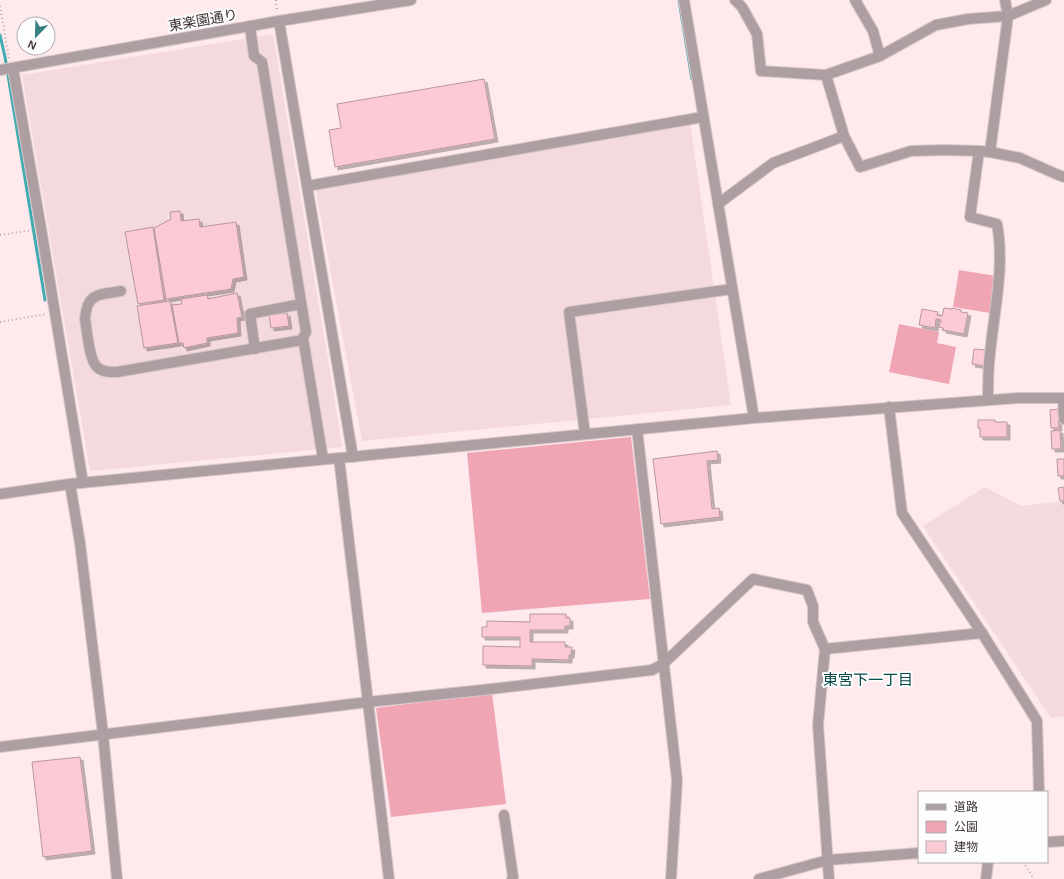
<svg xmlns="http://www.w3.org/2000/svg" width="1064" height="879" font-family="Arial,'Noto Sans JP',sans-serif">
<style>
.built{fill:#f4dadf}
.green{fill:#f0a5b5}
.lines{fill:none;stroke-linecap:round;stroke-linejoin:round}
.stream{stroke:#40acb1;stroke-width:3}
.building{fill:#fccad4;stroke:#b7979d;filter:url(#shadow)}
.minor-casing{stroke:#d8c5c8;stroke-width:12}
.path{stroke:#b6a4a7;stroke-width:2;stroke-dasharray:1 3;stroke-linecap:butt}
.minor{stroke:#ad9fa1;stroke-width:10}
.labels{text-anchor:middle;dominant-baseline:central;stroke-width:4;stroke-linejoin:round;paint-order:stroke}
.street-label{font-size:14px;fill:#403335;stroke:#fdfdfd}
.neighbourhood-label{font-size:15px;fill:#024648;stroke:#fdfdfd}
</style>
<defs>
<filter id="shadow"><feDropShadow dx="3" dy="3" stdDeviation="0" flood-color="#0004"/></filter>
</defs>
<rect width="100%" height="100%" fill="#fee9ed"/>
<g class="built">
<path d="M273,34L329,365L342,447L90,471L22,75Z"/>
<path d="M690,123L731,405L362,441L315,187Z"/>
<path d="M985,487L1021,506L1064,501V716L1051,718L923,526Z"/>
</g>
<g class="green">
<path d="M959,270L996,276L990,313L953,307Z"/>
<path d="M899,324L939,332L937,343L956,347L949,384L889,372Z"/>
<path d="M631,437L650,599L482,613L467,453Z"/>
<path d="M492,693L506,804L391,817L376,708Z"/>
</g>
<g class="lines">
<g class="stream">
<path d="M679,0L692,79"/>
<path d="M0,35L5,57L45,300"/>
</g>
</g>
<g class="building">
<path d="M484,79L495,139L335,167L329,130L341,128L337,104Z"/>
<path d="M180,211L181,221L199,219L200,227L236,222L244,277L233,279L231,289L166,299L154,228L171,219L170,212Z"/>
<path d="M153,227L164,300L138,304L125,232Z"/>
<path d="M237,293L242,317L237,318L238,333L207,338V343L184,348L183,343H179L172,305L182,304L181,299L207,295L208,299Z"/>
<path d="M170,301L178,343L144,348L137,306Z"/>
<path d="M944,308L952,309V308L961,310V312L968,313L964,334L943,330V328L939,327L941,320L936,319L935,328L919,325L922,309L938,312L937,315L942,316Z"/>
<path d="M287,313L289,326L271,328L269,315Z"/>
<path d="M974,349L987,350L985,366L972,364Z"/>
<path d="M1058,409L1059,428H1051L1050,410Z"/>
<path d="M978,420H995V422H1007V437H980V428H978Z"/>
<path d="M1060,430L1061,449H1052L1051,431Z"/>
<path d="M717,451L718,460L707,461L712,509L719,508L720,517L661,524L653,459Z"/>
<path d="M1057,459H1064V476H1058Z"/>
<path d="M1064,487V501H1060L1058,488Z"/>
<path d="M530,614H566V618H570V626H565V630H530V642H565V647H572L571,655H569V660L532,659V666L483,665V646L520,647V637H482V627H487V621L530,622Z"/>
<path d="M80,757L92,851L43,857L32,762Z"/>
</g>
<g class="lines">
<g class="minor-casing">
<g id="minor">
<path d="M684,0L754,418"/>
<path d="M735,0L742,7L757,34L761,71L826,75L880,56L936,25L968,19L1008,16L1046,0"/>
<path d="M855,0L873,31L880,56"/>
<path d="M279,21L353,457"/>
<path d="M250,26L254,56L262,62L306,332L303,338L323,459"/>
<path d="M13,68L41,228L83,483"/>
<path d="M0,70L279,21L411,0"/>
<path d="M826,75L844,136L860,167L911,151L945,150L979,151L990,152L1020,158L1056,174L1064,177"/>
<path d="M979,151L970,217L997,224C1005,267 994,311 990,354C988,369 988,385 988,400"/>
<path d="M990,152L1008,16L1005,0"/>
<path d="M307,186L703,117"/>
<path d="M718,204L773,163L844,136"/>
<path d="M121,291C99,295 87,292 85,319C87,330 89,358 96,366C101,372 109,372 117,372L303,340"/>
<path d="M255,349L250,314L301,304"/>
<path d="M1063,398L1064,419"/>
<path d="M889,407L902,513L982,633L1037,721L1039,792"/>
<path d="M637,429L677,780L671,879"/>
<path d="M585,434L569,312L732,289"/>
<path d="M339,458L389,879"/>
<path d="M70,484L80,543L103,734L117,879"/>
<path d="M0,494L70,484L754,418L1018,398H1064"/>
<path d="M0,747L368,702L491,689L652,670L663,664L753,579L807,590L813,606V622L825,649"/>
<path d="M504,815L513,877L512,879"/>
<path d="M1047,842L1064,841"/>
<path d="M759,879L828,860L919,853"/>
<path d="M829,879L818,725L825,649L982,633"/>
<path d="M986,879L988,862"/>
</g>
</g>
<g class="path">
<path d="M276,0L277,12"/>
<path d="M0,6L9,59"/>
<path d="M0,235L32,230"/>
<path d="M0,322L46,314"/>
<path d="M1023,862L1034,879"/>
</g>
<use href="#minor" class="minor"/>
</g>
<g class="labels">
<g class="street-label">
<text transform="translate(203 20) rotate(-10)">東楽園通り</text>
</g>
<g class="neighbourhood-label">
<text x="868" y="679">東宮下一丁目</text>
</g>
</g>
<rect x="918" y="791" width="130" height="72" fill="#fdfdfd" stroke="#b1acad"/>
<rect x="926" y="804" width="20" height="6" fill="#ad9fa1" stroke="#b1acad"/>
<text x="954" y="811" font-size="12" fill="#403335">道路</text>
<rect x="926" y="821" width="20" height="12" fill="#f0a5b5" stroke="#b1acad"/>
<text x="954" y="831" font-size="12" fill="#403335">公園</text>
<rect x="926" y="841" width="20" height="12" fill="#fccad4" stroke="#b1acad"/>
<text x="954" y="851" font-size="12" fill="#403335">建物</text>
<g transform="translate(36 36) rotate(203)"><circle r="19" fill="#fdfdfd" stroke="#b1acad"/>
<path d="M0-3L7 15L0 10L-7 15Z" fill="#378083"/>
<text y="-6" font-size="11" font-weight="bold" text-anchor="middle" fill="#403335">N</text>
</g>
</svg>
